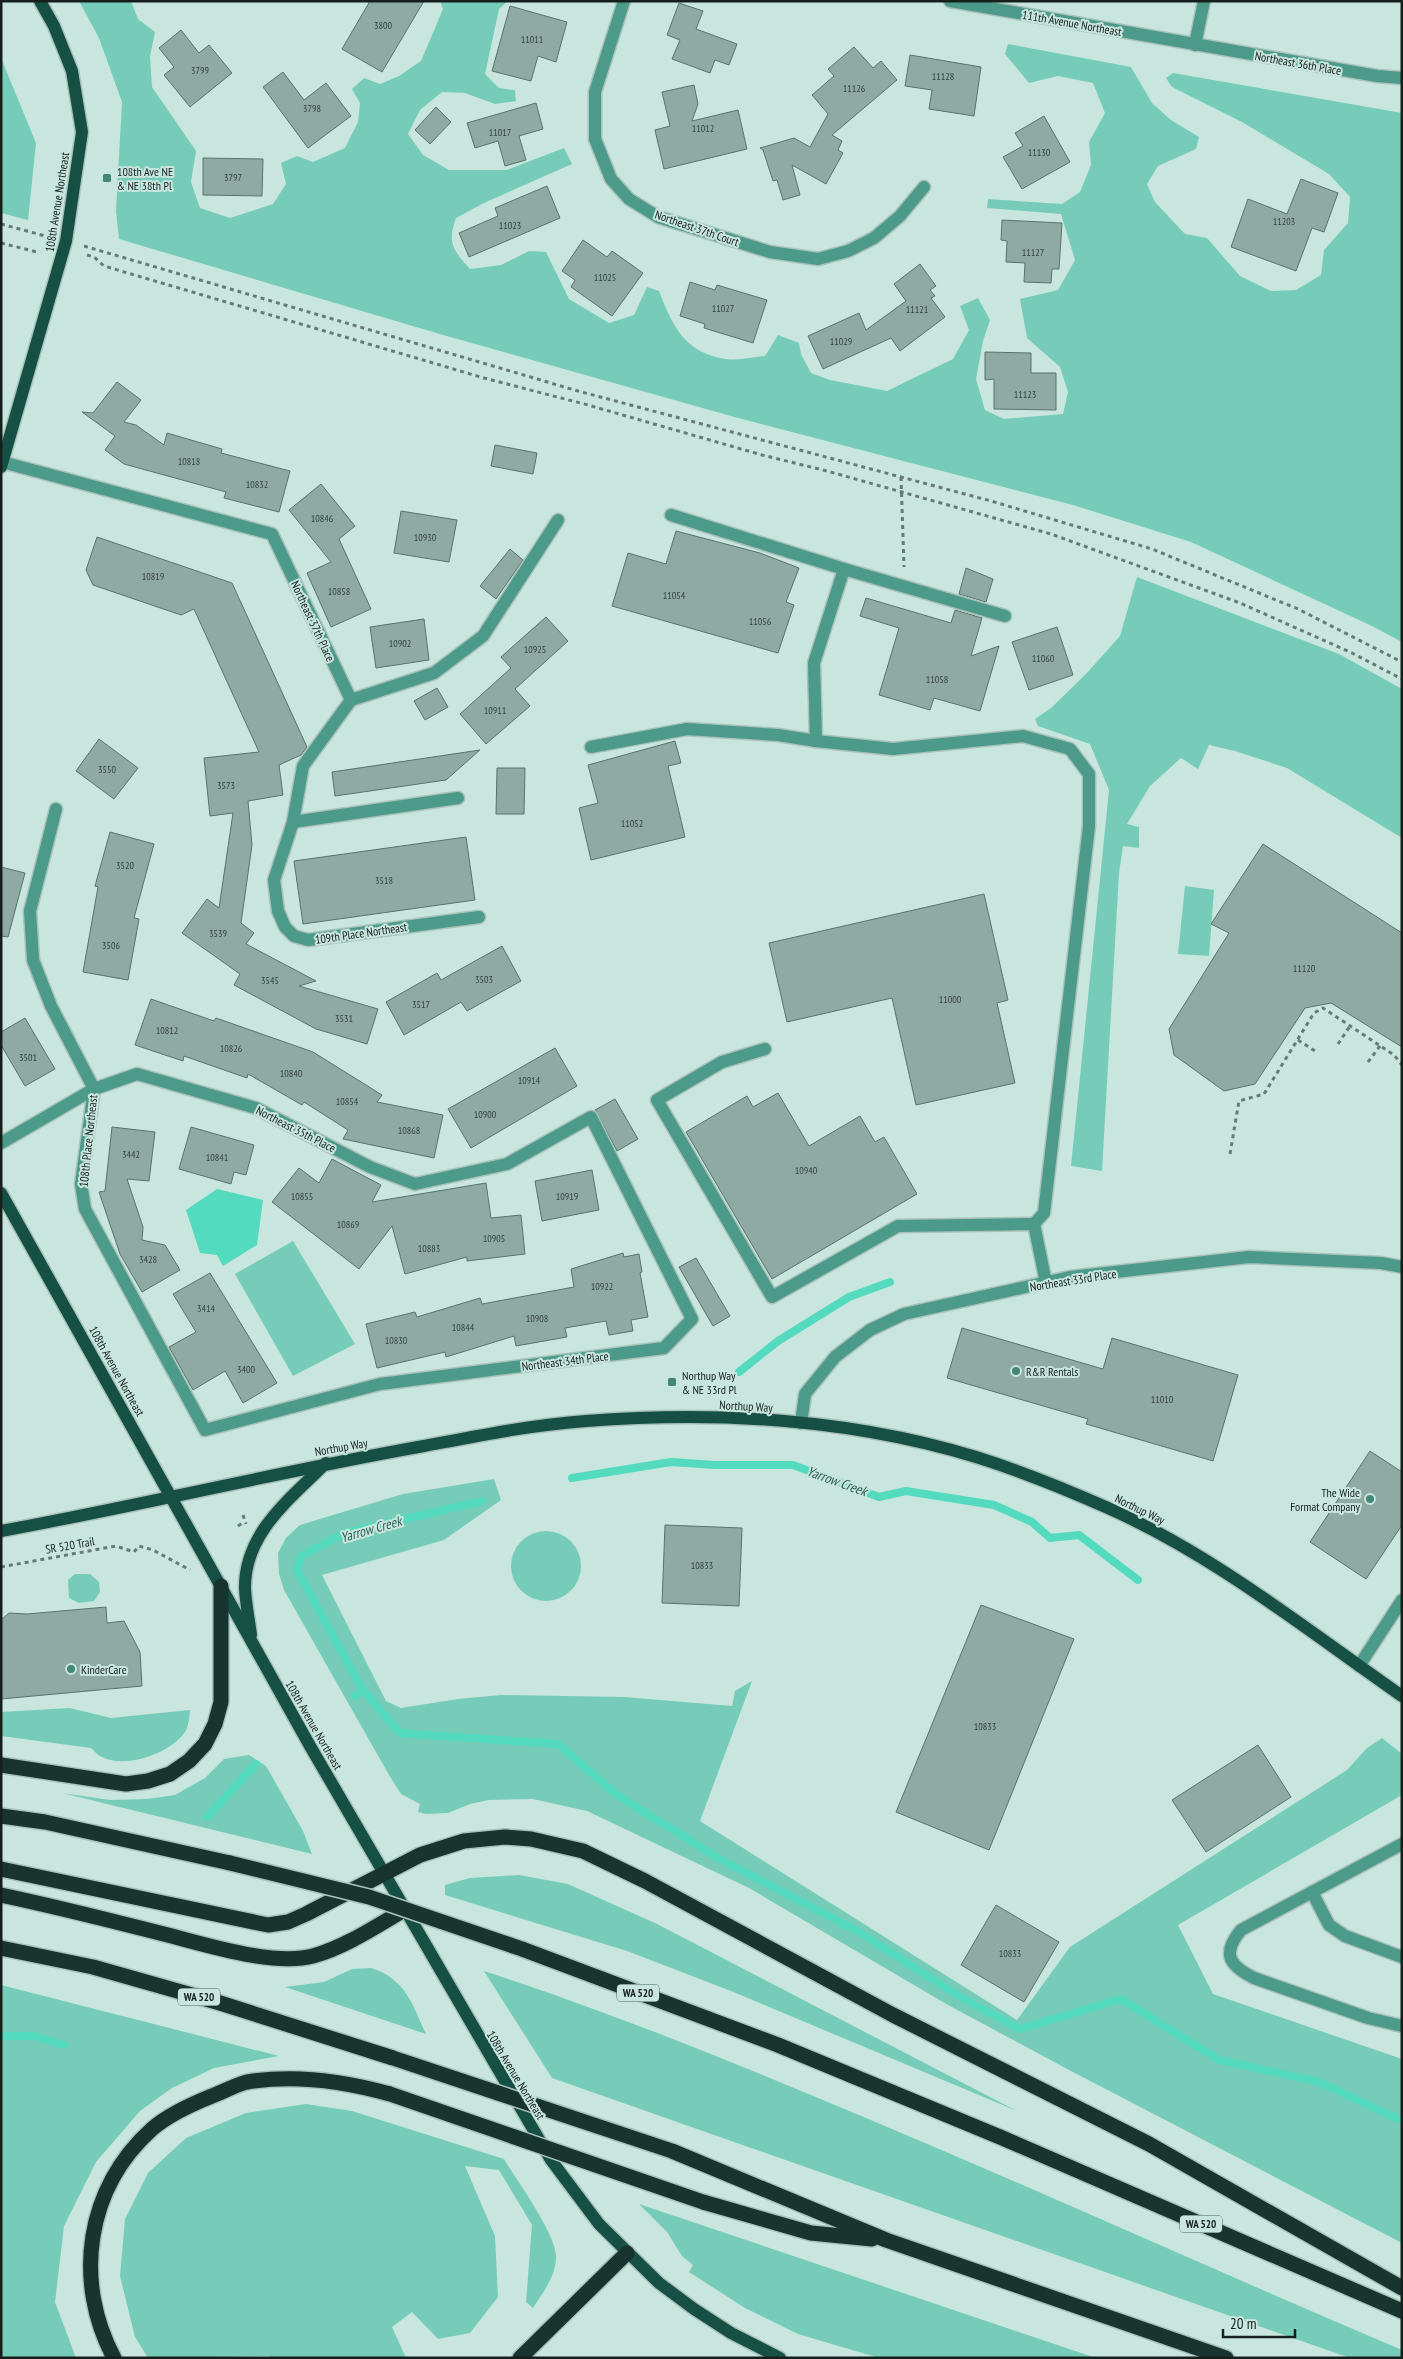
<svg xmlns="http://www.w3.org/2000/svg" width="1403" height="2359" font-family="'PT Sans Narrow',sans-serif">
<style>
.green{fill:#76ccb8}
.water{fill:#54dabf}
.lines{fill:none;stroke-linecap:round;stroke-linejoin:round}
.stream{stroke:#54dabf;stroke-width:8}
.building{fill:#8eaaa2;stroke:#59736c}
.minor-casing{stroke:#a9c2bb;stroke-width:15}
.major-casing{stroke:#a9c2bb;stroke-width:15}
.highway-casing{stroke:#a9c2bb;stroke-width:18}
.path{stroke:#677b75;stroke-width:3;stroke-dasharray:4 4;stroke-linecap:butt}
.minor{stroke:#4c9a89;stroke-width:12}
.major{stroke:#165045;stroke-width:12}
.highway{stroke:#18342e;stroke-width:15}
.highway-bridge-casing{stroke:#a9c2bb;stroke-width:18;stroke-linecap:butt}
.highway-bridge{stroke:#18342e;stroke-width:15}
.poi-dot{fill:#458778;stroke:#c9e6de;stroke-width:2}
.labels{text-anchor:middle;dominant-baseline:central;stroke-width:4;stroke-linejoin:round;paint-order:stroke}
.number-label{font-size:10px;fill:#33423e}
.shield{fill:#c9e6de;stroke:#4b5b57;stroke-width:1}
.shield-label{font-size:11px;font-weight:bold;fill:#15201d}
.street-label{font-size:12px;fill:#15201d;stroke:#c9e6de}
.poi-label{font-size:12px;fill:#15201d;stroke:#c9e6de;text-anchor:start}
.water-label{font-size:14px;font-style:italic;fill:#2c6357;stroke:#c9e6de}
</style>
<rect width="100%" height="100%" fill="#c9e6de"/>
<g class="green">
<path d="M79,1H131L138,19L155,32L150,56L152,87L196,151L191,182L200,208L230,218L273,204L286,184L281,163L297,156L313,162L345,148L358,122L360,103L352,89L364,78L380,84L399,76L421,61L443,9L440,1H508L499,9L485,74L499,88L515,90L516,101L495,104L465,93L442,92L420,110L408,134L423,155L449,170H507L564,148L572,164L484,203L456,218C447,243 453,250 470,269L501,265L529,251L546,252L569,299L609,323L634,315L647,287L659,291C673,327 685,353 726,359C738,361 753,357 765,356L778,335L799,343L801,354L811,373L830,380L887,391L953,359L969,330L960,306L978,298L990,320L983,341L976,379L985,410L1004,419L1063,414L1068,392L1060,367L1027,338L1020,299L1058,290L1075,260L1061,214L987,208L988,199L1062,204L1080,192L1091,165L1089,142L1105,113L1093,83L1058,76L1029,83L1005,54L1008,44L1131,67L1152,103L1171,120L1199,137L1196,149L1158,166L1147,184L1155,202L1185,234L1207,238L1240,276L1271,291L1296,290L1321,275L1324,250L1348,223L1350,197L1329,174L1242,122L1172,87L1166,78L1173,73L1402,113V642L1372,626L1191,542L1073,505L738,418L443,335L119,239L116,211L122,102L99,38Z"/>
<path d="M1,58L36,143L28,220L1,213Z"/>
<path d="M1137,577L1339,654L1402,689V838L1287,768L1235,751L1209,745L1198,769L1181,758L1150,786L1127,824L1139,827V848L1123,846L1119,873L1102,1171L1071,1166L1109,790L1090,744L1038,726L1035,719L1051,708L1086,674L1120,636Z"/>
<path d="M1185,886L1214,890L1209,956L1178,954Z"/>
<path d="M293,1241L355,1344L293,1376L235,1274Z"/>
<path d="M494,1479L501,1500L444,1540L322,1575L386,1701L401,1708L458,1699L501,1695L624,1697L732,1706L735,1691L752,1681L700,1821L1017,2020L1070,1947L1347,1770L1367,1748L1382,1738L1402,1754V1795L1178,1925L1213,1994L1402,2059V2243L1071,2071L948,2005L749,1888L587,1811L533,1799L489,1800L470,1804L448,1813L426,1814L418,1812L420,1804L401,1794L389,1775L284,1590L279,1574L278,1553L286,1538L300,1525L403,1494Z"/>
<circle cx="546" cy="1566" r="35"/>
<path d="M75,1574H90L99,1582L100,1592L94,1601L79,1603L69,1598L68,1580Z"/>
<path d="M70,1708L111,1718L190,1710C189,1719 189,1725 185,1732C170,1754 123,1770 100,1756C97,1755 94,1750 91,1748L1,1736V1712Z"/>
<path d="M249,1755L266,1766L303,1831L312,1854L62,1793L110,1800L147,1799L175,1795L205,1778L224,1759Z"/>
<path d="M519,1875L568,1884L657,1924L1017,2111L731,1991L627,1951L445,1895V1885L470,1878Z"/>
<path d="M371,1968C406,1979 412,2004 426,2034L285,1987L324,1982L352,1969Z"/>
<path d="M484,1971C614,2013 740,2065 866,2118C1045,2193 1223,2274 1402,2350V2358H1350L552,2078Z"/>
<path d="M1,1985L279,2056L214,2068L172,2088L140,2111L96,2162L64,2226L55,2302L76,2358H1Z"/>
<path d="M306,2104L352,2111L504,2159C517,2181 555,2232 556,2256C557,2275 542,2294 533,2308L526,2302L532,2225L499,2170L465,2166L495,2236L498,2297L470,2333L438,2339L412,2312L392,2327L406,2358H270L269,2356L148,2358L135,2337L120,2276L125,2219L148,2173L186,2138L246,2113Z"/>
<path d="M639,2204L1096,2358H879L798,2334L745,2308L689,2272L693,2265L682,2256L667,2232Z"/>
</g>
<path class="water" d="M217,1189L263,1200L257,1245L223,1266L217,1255L200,1253L186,1210Z"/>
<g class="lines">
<g class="stream">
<path d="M739,1372L778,1341L849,1297L890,1282"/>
<path d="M572,1478L671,1462L715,1465H793L879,1497L906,1491L994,1505L1032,1522L1050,1538L1079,1535L1138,1580"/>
<path d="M362,1689L400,1733L558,1744L617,1795L720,1859L859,1932L960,1997L1020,2029L1121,1999L1219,2060L1319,2082L1402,2121"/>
<path d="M356,1696L362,1689L297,1570L301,1556L345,1533L482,1501"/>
<path d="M207,1817L256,1764"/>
<path d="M1,2036H33L64,2045"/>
</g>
</g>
<g class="building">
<path d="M370,1H424L382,72L342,49Z"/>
<path d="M679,3L703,11L696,29L737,44L729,65L715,60L710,73L672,59L680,40L667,35Z"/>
<path d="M510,6L567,22L556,62L538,56L531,81L492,71Z"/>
<path d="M181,30L199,53L209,45L232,73L190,107L164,75L174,67L159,48Z"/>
<path d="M854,47L873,68L881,61L897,80L832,135L842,141L838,150L843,153L826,184L792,165L800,195L783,200L777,180L773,181L763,150L760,148L794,138L810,147L828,114L812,95L834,76L828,69Z"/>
<path d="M910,55L981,67L974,116L929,109L932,90L905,86Z"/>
<path d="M283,72L304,100L326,83L351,116L308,148L263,87Z"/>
<path d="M694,85L698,104L692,121L738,110L747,149L664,169L655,130L670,126L662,92Z"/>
<path d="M536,103L543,129L519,136L526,160L505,166L498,141L475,148L467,123Z"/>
<path d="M436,107L451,122L430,144L415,130Z"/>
<path d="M1044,116L1070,162L1022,189L1003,157L1023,146L1015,133Z"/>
<path d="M203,158L263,159L262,196L203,195Z"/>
<path d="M1301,179L1338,193L1324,232L1312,228L1296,271L1231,247L1248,199L1287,214Z"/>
<path d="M547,186L560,218L469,257L459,233L498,216L495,208Z"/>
<path d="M1002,220L1062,223L1059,269H1052L1051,283L1024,282L1025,263L1006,262L1007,241L1001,240Z"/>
<path d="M583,240L607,257L612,251L643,273L612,316L571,287L575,280L562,271Z"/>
<path d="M920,264L936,286L930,290L935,296L931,298L945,317L900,351L891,338L823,369L808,336L859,313L866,330L906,301L894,284Z"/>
<path d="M690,282L715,290L717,285L767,300L753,343L704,328L705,324L680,316Z"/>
<path d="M985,352L1031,353V373H1056V410L994,409V379L985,380Z"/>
<path d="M117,382L141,400L124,422L136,425L164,445L167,433L222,449L221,453L290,471L279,512L224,498L226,492L124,464L105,450L115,436L82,412L93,413Z"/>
<path d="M495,445L537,453L533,474L491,466Z"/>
<path d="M321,484L355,526L339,539L371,609L331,627L307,573L331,562L289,510Z"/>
<path d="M401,511L457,520L449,562L394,553Z"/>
<path d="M676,531L760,553L799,568L786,602L794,605L778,653L612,606L628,553L666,564Z"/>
<path d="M97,537L232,583L307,747L301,755L279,765L283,795L248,801L252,845L241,923L254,933L246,944L316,981L299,986L378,1009L367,1044L316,1029L234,985L240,974L182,933L207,899L219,908L233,813L210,816L204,758L259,752L194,609L181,615L93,585L86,570Z"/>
<path d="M510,549L523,560L496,599L480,586Z"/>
<path d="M966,568L993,579L986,602L959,594Z"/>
<path d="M866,598L951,623L955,610L982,618L971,656L999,646L980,711L934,698L930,710L879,695L899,628L860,616Z"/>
<path d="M546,617L568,641L515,689L530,706L486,744L460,714L511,668L501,657Z"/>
<path d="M424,619L429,660L376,668L370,627Z"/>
<path d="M1057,627L1073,675L1029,690L1012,642Z"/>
<path d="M437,688L448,707L425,720L414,701Z"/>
<path d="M99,739L138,768L114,799L76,771Z"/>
<path d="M675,741L681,763L668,766L685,837L591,860L579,808L598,803L588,765Z"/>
<path d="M480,750L446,780L335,796L332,772Z"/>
<path d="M497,768H525L524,814H496Z"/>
<path d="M110,832L154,844L134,918L139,919L128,980L83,972L98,887L95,886Z"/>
<path d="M466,837L475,900L303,924L294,861Z"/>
<path d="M1263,844L1402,933V1047L1331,1003L1305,1008L1255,1084L1224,1091L1174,1055L1169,1029L1229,933L1211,924Z"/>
<path d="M1,867L25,873L8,937L1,936Z"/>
<path d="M984,894L1008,1000L997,1003L1015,1083L916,1105L892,998L787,1022L769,943Z"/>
<path d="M502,946L521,981L467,1011L461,1002L404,1035L386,1002L437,973L441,980Z"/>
<path d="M151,999L214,1021L216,1018L313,1052L382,1095L377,1102L443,1115L434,1158L343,1139L348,1130L304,1102L302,1105L248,1074L247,1078L184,1056L183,1061L135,1045Z"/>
<path d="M25,1018L55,1069L25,1086L1,1045V1032Z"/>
<path d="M555,1048L577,1086L471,1148L448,1109Z"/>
<path d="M778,1093L809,1146L860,1116L875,1142L884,1137L917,1194L772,1279L686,1132L747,1096L753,1107Z"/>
<path d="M615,1099L638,1139L617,1151L595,1110Z"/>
<path d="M112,1127L155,1132L149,1181L127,1179L143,1227L142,1240L165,1245L180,1270L142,1292L120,1254L99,1192L105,1191Z"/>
<path d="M191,1127L254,1145L246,1175L234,1172L231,1184L179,1169Z"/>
<path d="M332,1159L381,1185L372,1202L486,1183L491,1218L521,1215L525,1254L467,1261V1257L405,1274L392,1226L359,1269L272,1202L299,1168L319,1183Z"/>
<path d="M592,1170L599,1210L542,1221L535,1181Z"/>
<path d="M623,1253L624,1257L639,1254L642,1272L640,1273L648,1317L631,1320L633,1331L609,1335L606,1321L565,1328L567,1337L516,1346L514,1336L446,1357L445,1352L377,1368L366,1324L415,1312L417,1317L480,1298L482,1304L574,1287L571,1269Z"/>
<path d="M696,1258L730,1316L713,1326L679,1267Z"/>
<path d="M210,1273L277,1383L243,1403L225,1371L193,1390L169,1347L196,1332L173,1294Z"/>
<path d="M962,1328L1103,1369L1112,1338L1238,1375L1213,1461L1086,1424L1088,1419L947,1378Z"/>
<path d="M1370,1451L1402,1472V1525L1366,1579L1310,1542Z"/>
<path d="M665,1525L742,1528L739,1606L662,1603Z"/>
<path d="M981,1605L1074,1639L989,1850L896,1812Z"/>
<path d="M106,1607L107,1623L124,1621L140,1652L142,1686L1,1699V1620L9,1613L27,1614Z"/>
<path d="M1258,1745L1291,1797L1206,1852L1172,1800Z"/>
<path d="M996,1905L1059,1942L1024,2002L961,1965Z"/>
</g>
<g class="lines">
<g class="minor-casing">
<g id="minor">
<path d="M624,1L595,92V139L611,179L629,199L658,217L770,252L818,259L848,251L874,238L900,216L924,187"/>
<path d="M950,1L1377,76L1402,78"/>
<path d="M1195,45L1204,1"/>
<path d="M2,462L272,534L351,700L434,673L483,636L558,520"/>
<path d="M671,515L844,569"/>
<path d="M1005,616L844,569L814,663L816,741L893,749L1023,736L1070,749L1089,774V826L1044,1213L1034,1224L1046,1283"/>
<path d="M351,700L303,766L293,822L274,880L278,911L285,927L294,936L308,940L479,917"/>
<path d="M591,747L687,729L778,735L816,741"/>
<path d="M293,822L458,798"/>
<path d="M765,1049L722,1062L657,1100L772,1297L898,1226L1034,1224"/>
<path d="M1,1143L94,1089L137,1074L256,1108L370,1167L415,1184L507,1164L591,1117L692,1319L664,1348L380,1384L205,1430L85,1209L81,1184L94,1089L51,1006L33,960L30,911L56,809"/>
<path d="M801,1423L805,1394L835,1357L870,1330L904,1314L1070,1277L1249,1257L1381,1263L1402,1267"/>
<path d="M1359,1666L1402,1600"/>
<path d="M1402,1844L1241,1930C1222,1953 1228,1965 1254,1978L1368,2018L1402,2026"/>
<path d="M1312,1892L1329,1925L1345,1936L1402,1957"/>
</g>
</g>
<g class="major-casing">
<g id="major">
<path d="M1,467L66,241L82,132L72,71L54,26L40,1"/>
<path d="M1,1193L310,1746L551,2160L599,2224L659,2283L694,2309L731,2333L780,2358"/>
<path d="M1,1531C143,1505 282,1471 424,1446C477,1436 531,1425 586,1421C715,1411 851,1419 976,1457C1021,1471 1065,1489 1108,1508C1214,1555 1307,1630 1402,1696"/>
<path d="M251,1635C249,1620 246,1605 245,1589C244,1533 290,1499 326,1463"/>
</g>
</g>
<g class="highway-casing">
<g id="highway">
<path d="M1,1765L126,1784L148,1781L170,1774L189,1761L205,1744L215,1724L221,1702V1586"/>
<path d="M1,1816L45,1822L230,1863"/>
<path d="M1,1869L268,1925L288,1922L306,1914L420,1855L464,1841L505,1837L531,1839L583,1851L645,1881L893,2015L1149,2144L1402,2288"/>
<path d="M1,1895C53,1906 105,1919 156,1932C198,1942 271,1967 313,1956C345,1947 375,1927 404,1910"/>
<path d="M1,1948L93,1967L220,2003L393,2058"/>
<path d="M522,1949L778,2045L1000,2137L1402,2311"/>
<path d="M672,2151L886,2240L1226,2358"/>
<path d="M703,2202L811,2233L872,2239"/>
<path d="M114,2358C73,2281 86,2188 152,2129C168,2115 192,2104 212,2096C223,2092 235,2085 247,2082C295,2074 344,2081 390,2094"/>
<path d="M520,2358L627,2253"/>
</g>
</g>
<g class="path">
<path d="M1,224L49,237"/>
<path d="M1,243L37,252"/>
<path d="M84,246L578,391L991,501L1152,549L1298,609L1402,662"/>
<path d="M87,255L94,257L104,266L484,378L588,405L762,455L827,471L1051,534L1240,603L1350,652L1402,679"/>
<path d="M901,477L904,567"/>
<path d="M1298,1040L1315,1051"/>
<path d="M1338,1044L1350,1026"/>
<path d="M1368,1062L1380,1046"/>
<path d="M1230,1154L1239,1101L1264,1094L1314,1013L1323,1008L1394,1055L1402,1065"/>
<path d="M243,1515L246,1524"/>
<path d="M238,1526L244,1522"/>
<path d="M1,1567L116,1546L134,1552L139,1546L153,1550L190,1570"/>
</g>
<use href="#minor" class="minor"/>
<use href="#major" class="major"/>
<use href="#highway" class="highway"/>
<g class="highway-bridge-casing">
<g id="highway-bridge">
<path d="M230,1863L369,1897L522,1949"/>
<path d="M393,2058L672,2151"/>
<path d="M390,2094L703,2202"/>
</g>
</g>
<use href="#highway-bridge" class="highway-bridge"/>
</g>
<g class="poi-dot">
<rect x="102" y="173" width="10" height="10" rx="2.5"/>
<circle cx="1016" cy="1371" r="5"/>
<rect x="667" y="1377" width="10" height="10" rx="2.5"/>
<circle cx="1370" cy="1499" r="5"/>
<circle cx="71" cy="1669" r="5"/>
</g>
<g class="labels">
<g class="number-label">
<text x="383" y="25">3800</text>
<text x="532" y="39">11011</text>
<text x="200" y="70">3799</text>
<text x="943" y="76">11128</text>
<text x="854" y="88">11126</text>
<text x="312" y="108">3798</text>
<text x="703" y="128">11012</text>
<text x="500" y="132">11017</text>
<text x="1039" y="152">11130</text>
<text x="233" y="177">3797</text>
<text x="1284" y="221">11203</text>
<text x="510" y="225">11023</text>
<text x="1033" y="252">11127</text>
<text x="605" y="277">11025</text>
<text x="723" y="308">11027</text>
<text x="917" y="309">11121</text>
<text x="841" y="341">11029</text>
<text x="1025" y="394">11123</text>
<text x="189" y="461">10818</text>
<text x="257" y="484">10832</text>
<text x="322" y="518">10846</text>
<text x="425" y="537">10930</text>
<text x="153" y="576">10819</text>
<text x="339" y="591">10858</text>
<text x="674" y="595">11054</text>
<text x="760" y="621">11056</text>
<text x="400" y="643">10902</text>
<text x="535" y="649">10925</text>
<text x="1043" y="658">11060</text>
<text x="937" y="679">11058</text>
<text x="495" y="710">10911</text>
<text x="107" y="769">3550</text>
<text x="226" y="785">3573</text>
<text x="632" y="823">11052</text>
<text x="125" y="865">3520</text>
<text x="384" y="880">3518</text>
<text x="218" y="933">3539</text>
<text x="111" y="945">3506</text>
<text x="1304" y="968">11120</text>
<text x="484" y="979">3503</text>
<text x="270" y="980">3545</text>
<text x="950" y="999">11000</text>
<text x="421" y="1004">3517</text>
<text x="344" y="1018">3531</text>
<text x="167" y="1030">10812</text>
<text x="231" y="1048">10826</text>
<text x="28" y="1057">3501</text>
<text x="291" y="1073">10840</text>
<text x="529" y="1080">10914</text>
<text x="347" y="1101">10854</text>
<text x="485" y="1114">10900</text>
<text x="409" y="1130">10868</text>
<text x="131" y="1154">3442</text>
<text x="217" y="1157">10841</text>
<text x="806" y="1170">10940</text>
<text x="302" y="1196">10855</text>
<text x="567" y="1196">10919</text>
<text x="348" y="1224">10869</text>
<text x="494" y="1238">10905</text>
<text x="429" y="1248">10883</text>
<text x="148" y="1259">3428</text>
<text x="602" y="1286">10922</text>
<text x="206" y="1308">3414</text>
<text x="537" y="1318">10908</text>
<text x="463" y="1327">10844</text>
<text x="396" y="1340">10830</text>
<text x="246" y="1369">3400</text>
<text x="1162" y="1399">11010</text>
<text x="702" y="1565">10833</text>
<text x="985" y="1726">10833</text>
<text x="1010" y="1953">10833</text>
</g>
<g class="shield">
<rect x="617" y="1984.5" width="42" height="17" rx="4"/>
<rect x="178" y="1988.5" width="42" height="17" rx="4"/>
<rect x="1180" y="2215.5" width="42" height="17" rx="4"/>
</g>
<g class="shield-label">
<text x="638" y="1993">WA 520</text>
<text x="199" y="1997">WA 520</text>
<text x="1201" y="2224">WA 520</text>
</g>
<g class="street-label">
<text transform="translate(1072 23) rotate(10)">111th Avenue Northeast</text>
<text transform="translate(1298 63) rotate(10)">Northeast 36th Place</text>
<text transform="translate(57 202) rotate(-81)">108th Avenue Northeast</text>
<text transform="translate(697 228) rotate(19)">Northeast 37th Court</text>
<text transform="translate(313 621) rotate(65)">Northeast 37th Place</text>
<text transform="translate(361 933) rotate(-8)">109th Place Northeast</text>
<text transform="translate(296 1129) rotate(27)">Northeast 35th Place</text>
<text transform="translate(88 1141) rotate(-84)">108th Place Northeast</text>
<text transform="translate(1073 1280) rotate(-9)">Northeast 33rd Place</text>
<text transform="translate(565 1361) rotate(-7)">Northeast 34th Place</text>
<text transform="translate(117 1371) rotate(61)">108th Avenue Northeast</text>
<text transform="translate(746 1406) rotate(3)">Northup Way</text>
<text transform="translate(341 1447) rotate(-10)">Northup Way</text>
<text transform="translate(1140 1509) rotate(26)">Northup Way</text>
<text transform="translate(70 1545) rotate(-10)">SR 520 Trail</text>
<text transform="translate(314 1725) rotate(60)">108th Avenue Northeast</text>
<text transform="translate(516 2075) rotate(59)">108th Avenue Northeast</text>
</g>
<g class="poi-label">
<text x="117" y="171">108th Ave NE<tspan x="117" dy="14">&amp; NE 38th Pl</tspan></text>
<text x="1026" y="1371">R&amp;R Rentals</text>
<text x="682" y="1375">Northup Way<tspan x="682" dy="14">&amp; NE 33rd Pl</tspan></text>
<text x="1360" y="1492" text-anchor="end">The Wide<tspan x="1360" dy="14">Format Company</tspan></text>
<text x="81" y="1669">KinderCare</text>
</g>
<g class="water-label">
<text transform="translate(837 1481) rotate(20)">Yarrow Creek</text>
<text transform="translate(371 1529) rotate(-16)">Yarrow Creek</text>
</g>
</g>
<rect width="1403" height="2359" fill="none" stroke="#15201d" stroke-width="5"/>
<path d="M1223 2329v8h72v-8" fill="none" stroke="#15201d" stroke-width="2.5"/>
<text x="1230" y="2329" font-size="15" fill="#15201d" stroke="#c9e6de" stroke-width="4" paint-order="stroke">20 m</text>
</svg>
